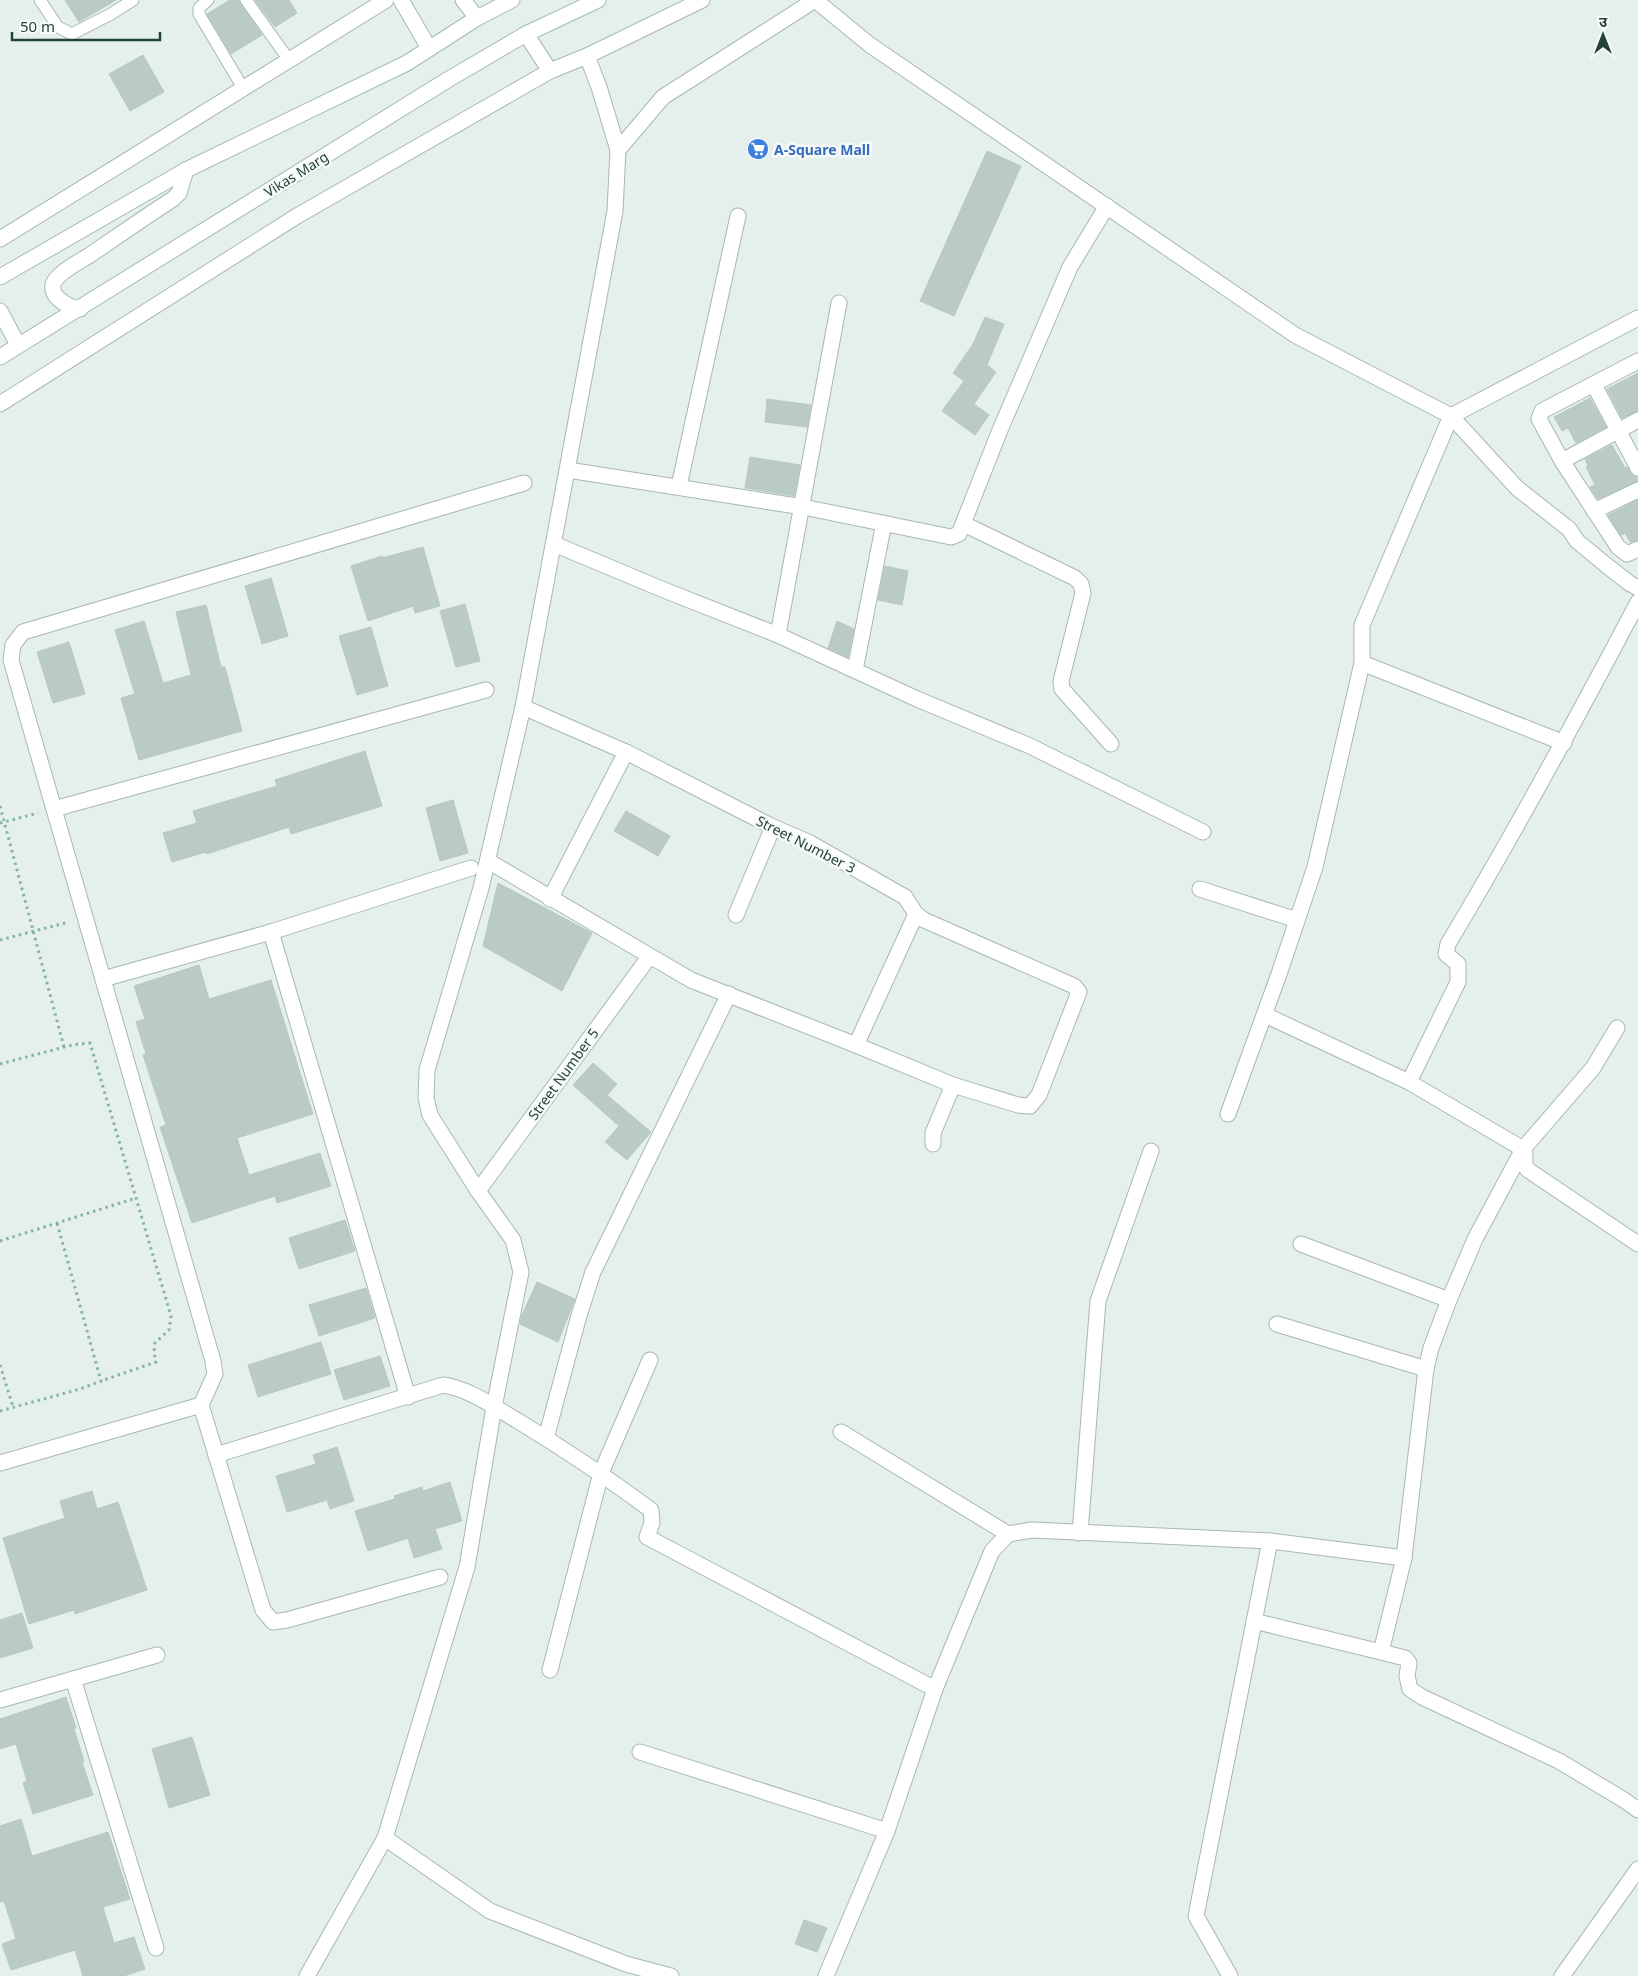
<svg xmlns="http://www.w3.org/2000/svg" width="1638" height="1976" font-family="'Noto Sans','Noto Sans Devanagari',sans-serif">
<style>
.building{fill:#bacac4;stroke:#b7c9c2}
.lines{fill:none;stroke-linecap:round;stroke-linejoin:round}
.service-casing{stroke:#a7b8b3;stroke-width:13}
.minor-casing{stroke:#a7b8b3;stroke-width:17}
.tertiary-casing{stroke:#a7b8b3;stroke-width:17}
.secondary-casing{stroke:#a3bbb4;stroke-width:17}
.path{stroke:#84b3a8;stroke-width:3;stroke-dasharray:2.5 4;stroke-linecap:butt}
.service{stroke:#fff;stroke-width:11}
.minor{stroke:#fff;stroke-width:15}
.tertiary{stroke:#fff;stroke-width:15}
.secondary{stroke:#fff;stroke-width:15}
.labels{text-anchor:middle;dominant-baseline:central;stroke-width:5;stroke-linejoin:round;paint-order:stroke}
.shop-label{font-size:14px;font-weight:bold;fill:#366cbe;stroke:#f6fbf9;text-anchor:start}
.street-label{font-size:14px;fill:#23423b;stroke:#f6fbf9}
</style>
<rect width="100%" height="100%" fill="#e5efeb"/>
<g class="building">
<path d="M65,0H116L79,22Z"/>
<path d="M230,0H239L262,35L231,54L207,14Z"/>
<path d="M255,0H289L297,13L275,27Z"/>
<path d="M143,55L164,92L130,111L109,74Z"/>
<path d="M987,151L1021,166L954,316L920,301Z"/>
<path d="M985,317L1004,324L987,365L996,372L974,404L989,415L975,435L942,411L964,381L953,373L973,344Z"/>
<path d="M1638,373V411L1622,418L1607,389Z"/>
<path d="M1590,398L1606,427L1576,443L1568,428L1562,431L1554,417Z"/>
<path d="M767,399L811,405L807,427L765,422Z"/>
<path d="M1612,445L1625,468L1627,467L1633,476L1637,477L1638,481L1598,499L1590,487L1595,485L1586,467L1588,466L1585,459Z"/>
<path d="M750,457L800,465L794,496L745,488Z"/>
<path d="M1638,500V540L1630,542L1625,533L1621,535L1608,515Z"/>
<path d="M423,547L440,606L415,613L413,606L368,621L351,566L382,556V558Z"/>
<path d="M885,566L908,571L902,605L878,600Z"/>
<path d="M271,578L288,636L262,644L245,586Z"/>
<path d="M465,604L480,661L456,667L440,611Z"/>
<path d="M206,605L221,667H225L242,731L139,760L121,698L135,694L115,630L144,621L163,683L191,675L176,612Z"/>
<path d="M837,621L854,629L848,657L828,648Z"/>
<path d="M371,627L388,686L357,695L339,636Z"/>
<path d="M69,642L85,694L53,703L37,652Z"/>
<path d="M365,751L382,806L291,834L289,827L207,854L206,852L172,862L163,833L197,823L193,811L277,786L275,780Z"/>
<path d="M453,800L468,853L440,861L426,808Z"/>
<path d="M626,811L670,836L658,856L614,831Z"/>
<path d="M498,883L592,933L562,991L483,946Z"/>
<path d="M199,965L209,999L271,980L313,1114L237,1138L249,1175L320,1153L331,1186L277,1203L275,1196L192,1223L160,1127L166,1125L143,1055L146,1054L136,1022L145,1019L134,986Z"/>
<path d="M593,1063L617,1084L607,1095L651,1132L627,1160L605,1142L619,1126L573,1085Z"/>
<path d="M345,1220L355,1251L299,1269L289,1238Z"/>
<path d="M537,1282L575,1299L558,1342L520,1324L522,1315Z"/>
<path d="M366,1288L375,1318L319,1336L309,1305Z"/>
<path d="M321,1342L331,1374L258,1397L248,1365Z"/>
<path d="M380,1356L390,1386L344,1400L334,1370Z"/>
<path d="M337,1447L354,1501L330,1509L327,1500L287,1512L276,1476L316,1464L313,1455Z"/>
<path d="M450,1482L462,1521L435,1529L442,1549L414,1558L408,1538L368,1551L355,1511L395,1499L394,1496L422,1487L423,1491Z"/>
<path d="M92,1491L97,1509L118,1502L147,1590L75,1614L74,1610L29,1624L3,1538L65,1518L60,1501Z"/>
<path d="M22,1613L33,1648L0,1658V1620Z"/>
<path d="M66,1697L76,1728L74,1729L84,1761L82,1762L93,1795L33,1814L23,1783L27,1781L16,1744L0,1749V1719Z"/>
<path d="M192,1737L210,1795L169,1808L152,1749Z"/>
<path d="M21,1819L32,1856L108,1832L130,1899L103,1907L114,1943L134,1937L145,1969L124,1976H83L75,1950L11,1970L2,1944L16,1939L4,1901L0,1902V1826Z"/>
<path d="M804,1920L827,1928L817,1952L795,1944Z"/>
</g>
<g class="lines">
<g class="service-casing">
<g id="service">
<path d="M40,0L58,27L72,34L111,14L133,0"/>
<path d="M208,0L199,8V14L243,88"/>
<path d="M246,0L289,60"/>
</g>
</g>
<g class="minor-casing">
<g id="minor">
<path d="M815,0L870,45L1295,335L1451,416L1517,488L1569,529L1577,541L1606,565L1629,583L1638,588"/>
<path d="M587,56L599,87L618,150"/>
<path d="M1638,361L1542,411L1539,419L1562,461L1618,547L1627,554L1638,549"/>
<path d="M1594,385L1638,468"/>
<path d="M1562,461L1638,420"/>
<path d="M568,470L803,507L951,537L959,534L1000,430L1070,267L1107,206"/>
<path d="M679,486L738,216"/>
<path d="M1594,511L1638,490"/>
<path d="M964,524L1075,578L1081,584L1083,593L1061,681L1062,689L1111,744"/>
<path d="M554,544L664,590L778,635L917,699L1030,746L1203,832"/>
<path d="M778,635L839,303"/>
<path d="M1362,663L1564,743"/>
<path d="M855,670L884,523"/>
<path d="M54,809L486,690"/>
<path d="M488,861L691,980L856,1045L953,1085L1018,1105L1030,1106L1039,1095L1079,992L1074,986L924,920L916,914L905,897L810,843L773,827L626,752L523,707"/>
<path d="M1200,889L1297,920"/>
<path d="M550,899L626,752"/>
<path d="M736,915L773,827"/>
<path d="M271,932L408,1397"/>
<path d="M103,979L271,932L471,868"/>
<path d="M1265,1015L1409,1082L1523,1149L1525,1154V1166L1528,1170L1638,1244"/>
<path d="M856,1045L916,914"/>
<path d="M1409,1082L1458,982V964L1446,954L1448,944C1515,832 1577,718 1638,602"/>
<path d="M1228,1114L1279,974L1315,867L1362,663V625L1451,416L1638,318"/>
<path d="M933,1144V1133L953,1085"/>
<path d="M478,1191L649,957"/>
<path d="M1301,1244L1449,1300"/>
<path d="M1277,1324L1426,1369"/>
<path d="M841,1432L1008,1534"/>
<path d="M546,1438L578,1319L593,1272L729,994"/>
<path d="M216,1455L443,1385C470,1389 494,1407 518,1421C564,1449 608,1478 651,1510L652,1523L647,1537L935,1689"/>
<path d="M0,1463L201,1405"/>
<path d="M1080,1533L1098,1301L1151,1151"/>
<path d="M1270,1541L1404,1558L1426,1369L1431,1348L1449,1300L1475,1239L1523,1149L1593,1068L1617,1028"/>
<path d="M440,1577L287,1620L273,1622L263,1610L201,1405L215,1374L213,1361L11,660L13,645L23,632L524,483"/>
<path d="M1254,1621L1381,1652L1404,1558"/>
<path d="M1381,1652L1405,1658L1409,1663L1407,1676L1410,1689L1422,1697L1559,1761L1624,1800L1638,1810"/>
<path d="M550,1670L601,1473L650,1360"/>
<path d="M73,1679L156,1948"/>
<path d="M0,1700L157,1655"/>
<path d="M640,1752L887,1831"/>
<path d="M385,1838L490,1911L626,1964L671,1976"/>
<path d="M307,1976L385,1838L467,1567L494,1407L521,1272L513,1240L478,1191L430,1115L426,1098L427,1070L481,888L523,707L615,211L618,150L663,97L815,0"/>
<path d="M826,1976L887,1831L935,1689L992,1551L1008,1534L1032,1530L1270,1541L1196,1916L1230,1976"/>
<path d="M1562,1976L1638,1869"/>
</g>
</g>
<g class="tertiary-casing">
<g id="tertiary">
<path d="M401,0L429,48"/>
<path d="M463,0L477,18"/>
<path d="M526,34L550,71L587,56L702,0"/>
<path d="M0,239L386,0"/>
<path d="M0,404L297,216L550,71"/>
</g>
</g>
<g class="secondary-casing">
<g id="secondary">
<path d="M0,277L186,170L407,63L477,18L512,0"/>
<path d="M80,309C68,307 44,295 56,279C64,269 79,262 90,255C118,236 145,217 173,199L179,193L186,170"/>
<path d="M0,311L18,345"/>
<path d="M0,357L449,79L526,34L598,0"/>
</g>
</g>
<g class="path">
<path d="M0,806L64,1047"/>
<path d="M0,823L38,813"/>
<path d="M0,940L69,922"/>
<path d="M0,1064L72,1045L90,1043L171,1316L169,1330L155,1343L154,1353L156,1362L101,1381"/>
<path d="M0,1241L136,1198"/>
<path d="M0,1365L13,1407"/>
<path d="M0,1411L80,1389L101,1381L57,1223"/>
</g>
<use href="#service" class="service"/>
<use href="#minor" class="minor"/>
<use href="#tertiary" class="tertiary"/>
<use href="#secondary" class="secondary"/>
</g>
<defs>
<g id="supermarket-disc" transform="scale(1.125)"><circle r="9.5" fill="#3f7fe0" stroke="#f6fbf9"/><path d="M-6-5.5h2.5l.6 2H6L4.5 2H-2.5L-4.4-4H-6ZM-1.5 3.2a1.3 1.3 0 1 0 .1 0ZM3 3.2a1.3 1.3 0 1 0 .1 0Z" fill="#fff"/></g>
</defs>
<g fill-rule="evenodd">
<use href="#supermarket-disc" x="758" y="149"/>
</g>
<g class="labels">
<g class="shop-label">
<text x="774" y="149">A-Square Mall</text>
</g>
<g class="street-label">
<text transform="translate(296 174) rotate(-32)">Vikas Marg</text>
<text transform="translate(806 844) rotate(27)">Street Number 3</text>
<text transform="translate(563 1074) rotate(-54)">Street Number 5</text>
</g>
</g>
<g transform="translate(1603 35)" stroke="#f6fbf9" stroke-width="4" paint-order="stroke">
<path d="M0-4L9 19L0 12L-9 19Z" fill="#23423b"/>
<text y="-8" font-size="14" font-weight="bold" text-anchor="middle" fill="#23423b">उ</text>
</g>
<path d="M12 32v8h148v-8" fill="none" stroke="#23423b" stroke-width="2.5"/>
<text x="20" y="32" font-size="15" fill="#23423b" stroke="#f6fbf9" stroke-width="4" paint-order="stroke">50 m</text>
</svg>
